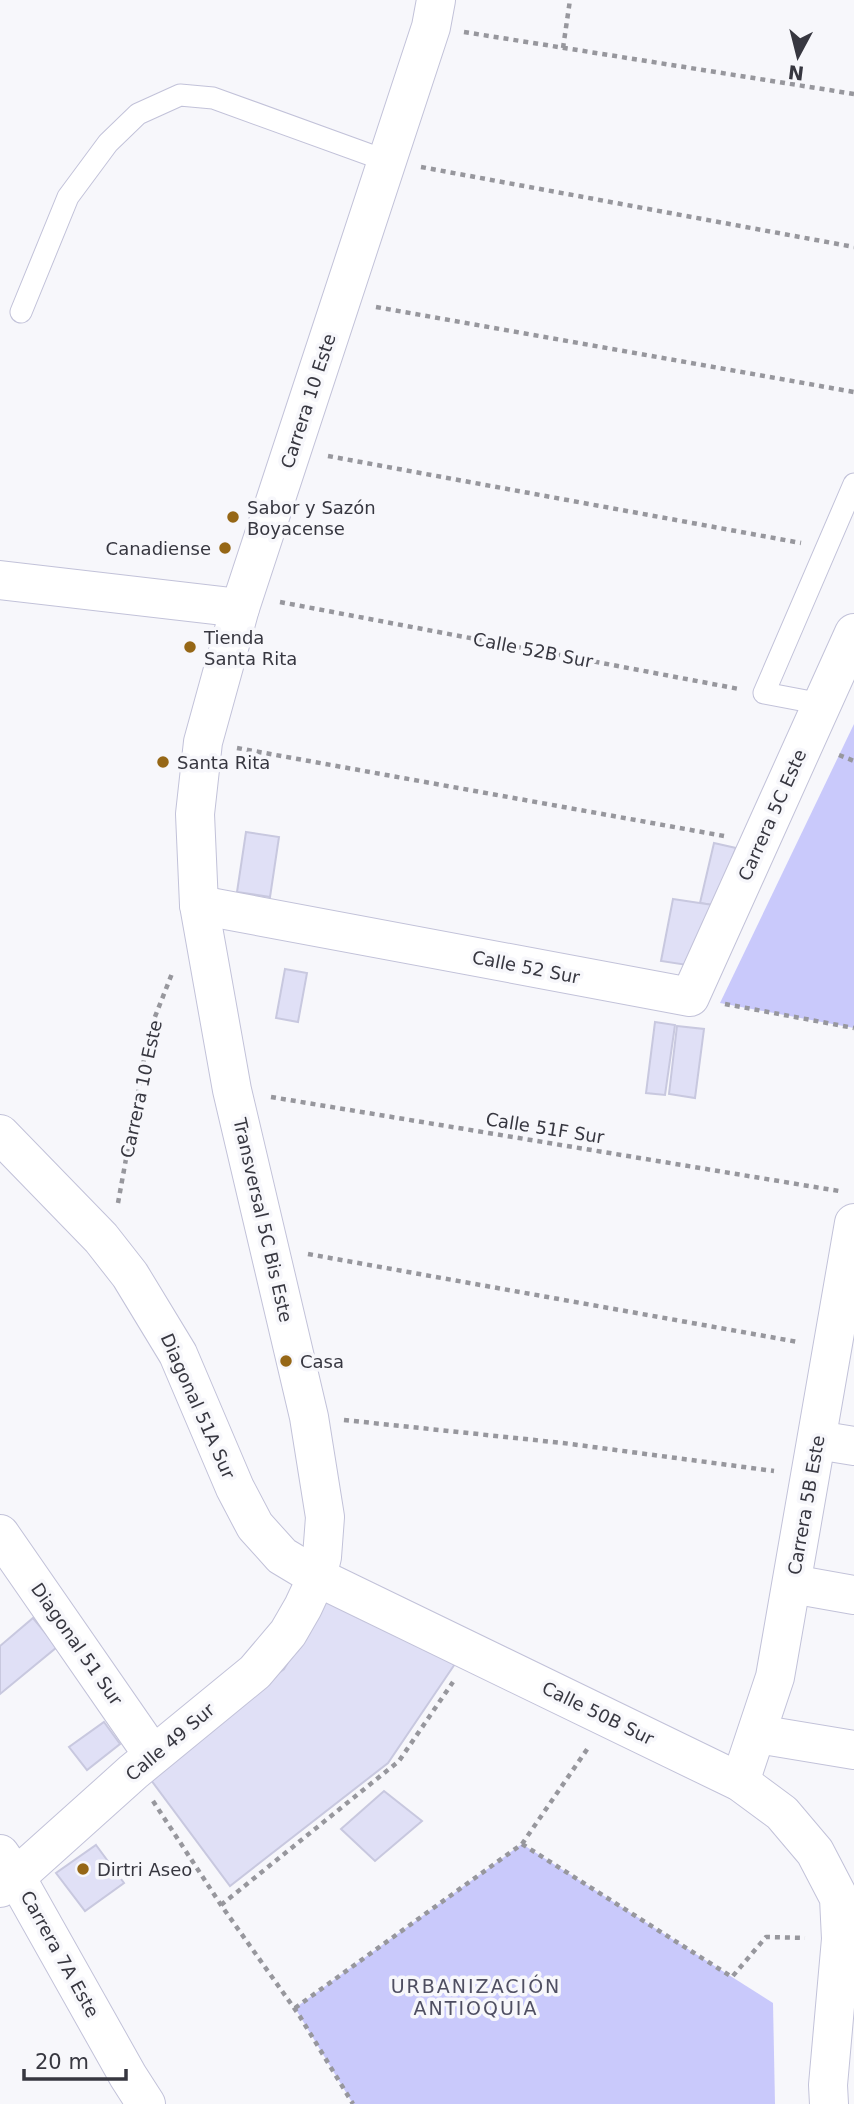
<svg xmlns="http://www.w3.org/2000/svg" width="854" height="2104" font-family="'DejaVu Sans',sans-serif">
<style>
.green{fill:#c9c9fb}
.building{fill:#e0e0f6;stroke:#c8c8df;stroke-width:2}
.lines{fill:none;stroke-linecap:round;stroke-linejoin:round}
.lane-casing{stroke:#c2c2d9;stroke-width:23}
.street-casing{stroke:#c2c2d9;stroke-width:40}
.secondary-casing{stroke:#c2c2d9;stroke-width:40}
.path{stroke:#97979d;stroke-width:4.5;stroke-dasharray:5 5;stroke-linecap:butt}
.lane{stroke:#fff;stroke-width:21}
.street{stroke:#fff;stroke-width:38}
.secondary{stroke:#fff;stroke-width:38}
.poi-dot{fill:#966716;stroke:#f7f7fb;stroke-width:2.5}
.labels{text-anchor:middle;dominant-baseline:central;stroke-width:7;stroke-linejoin:round;paint-order:stroke}
.street-label{font-size:18px;fill:#373740;stroke:#f7f7fb}
.poi-label{font-size:18px;fill:#373740;stroke:#f7f7fb;text-anchor:start}
.neighbourhood-label{font-size:19px;letter-spacing:2px;fill:#4f4f62;stroke:#f7f7fb}
</style>
<rect width="100%" height="100%" fill="#f7f7fb"/>
<g class="green">
<path d="M854,724V1028L720,1003Z"/>
<path d="M522,1844L773,2003L775,2104H353L295,2008Z"/>
</g>
<g class="building">
<path d="M246,832L279,837L270,897L237,892Z"/>
<path d="M714,843L736,848L713,905L700,903Z"/>
<path d="M673,899L713,905L687,965L661,961Z"/>
<path d="M285,969L307,973L298,1022L276,1018Z"/>
<path d="M655,1022L675,1025L665,1095L646,1093Z"/>
<path d="M677,1026L704,1029L695,1098L669,1094Z"/>
<path d="M328,1593L461,1655L388,1763L230,1886L145,1772L284,1669Z"/>
<path d="M33,1618L57,1647L0,1694V1646Z"/>
<path d="M104,1722L120,1744L87,1770L69,1747Z"/>
<path d="M384,1791L422,1821L375,1861L341,1829Z"/>
<path d="M96,1845L124,1883L85,1911L56,1873Z"/>
</g>
<g class="lines">
<g class="lane-casing">
<g id="lane">
<path d="M21,312L68,197L108,143L138,114L180,95L213,98L387,161"/>
<path d="M822,704L764,693L854,484"/>
</g>
</g>
<g class="street-casing">
<g id="street">
<path d="M0,580L240,608"/>
<path d="M199,905L690,997L854,633"/>
<path d="M817,1440L854,1446"/>
<path d="M0,1534L153,1755"/>
<path d="M792,1584L854,1595"/>
<path d="M757,1734L854,1750"/>
<path d="M740,1782L775,1677L854,1223"/>
<path d="M0,1854L16,1877L128,2076L146,2104"/>
</g>
</g>
<g class="secondary-casing">
<g id="secondary">
<path d="M0,1134L101,1238L130,1275L178,1354L235,1488L255,1526L282,1556L317,1577L740,1782L782,1813L815,1852L839,1898L841,1939L828,2085L829,2104"/>
<path d="M0,1888L16,1877L133,1772L255,1672L288,1633L303,1607L317,1577L322,1557L325,1517L309,1417L232,1090L199,905L195,814L203,742L240,608L431,27L436,0"/>
</g>
</g>
<g class="path">
<path d="M464,32L854,94"/>
<path d="M563,48L570,0"/>
<path d="M421,167L854,247"/>
<path d="M376,307L854,392"/>
<path d="M328,456L801,543"/>
<path d="M280,602L739,689"/>
<path d="M237,748L724,836"/>
<path d="M839,755L854,761"/>
<path d="M725,1004L854,1028"/>
<path d="M271,1097L839,1191"/>
<path d="M118,1203L149,1032L173,971"/>
<path d="M308,1254L798,1342"/>
<path d="M344,1420L563,1443L774,1471"/>
<path d="M153,1801L221,1905L299,2015L353,2104"/>
<path d="M522,1844L732,1977L766,1937L805,1938"/>
<path d="M221,1905L399,1761L453,1682"/>
<path d="M295,2008L522,1844L588,1748"/>
</g>
<use href="#lane" class="lane"/>
<use href="#street" class="street"/>
<use href="#secondary" class="secondary"/>
</g>
<g class="poi-dot">
<circle cx="233" cy="517" r="7"/>
<circle cx="225" cy="548" r="7"/>
<circle cx="190" cy="647" r="7"/>
<circle cx="163" cy="762" r="7"/>
<circle cx="286" cy="1361" r="7"/>
<circle cx="83" cy="1869" r="7"/>
</g>
<g class="labels">
<g class="street-label">
<text transform="translate(308 401) rotate(-72)">Carrera 10 Este</text>
<text transform="translate(533 650) rotate(11)">Calle 52B Sur</text>
<text transform="translate(772 815) rotate(-66)">Carrera 5C Este</text>
<text transform="translate(526 967) rotate(11)">Calle 52 Sur</text>
<text transform="translate(141 1089) rotate(-78)">Carrera 10 Este</text>
<text transform="translate(545 1128) rotate(9)">Calle 51F Sur</text>
<text transform="translate(263 1220) rotate(77)">Transversal 5C Bis Este</text>
<text transform="translate(198 1406) rotate(66)">Diagonal 51A Sur</text>
<text transform="translate(806 1505) rotate(-80)">Carrera 5B Este</text>
<text transform="translate(77 1644) rotate(55)">Diagonal 51 Sur</text>
<text transform="translate(598 1713) rotate(26)">Calle 50B Sur</text>
<text transform="translate(170 1742) rotate(-40)">Calle 49 Sur</text>
<text transform="translate(60 1954) rotate(61)">Carrera 7A Este</text>
</g>
<g class="poi-label">
<text x="247" y="507">Sabor y Sazón<tspan x="247" dy="21">Boyacense</tspan></text>
<text x="211" y="548" text-anchor="end">Canadiense</text>
<text x="204" y="637">Tienda<tspan x="204" dy="21">Santa Rita</tspan></text>
<text x="177" y="762">Santa Rita</text>
<text x="300" y="1361">Casa</text>
<text x="97" y="1869">Dirtri Aseo</text>
</g>
<g class="neighbourhood-label">
<text x="476" y="1986">URBANIZACIÓN<tspan x="476" dy="22">ANTIOQUIA</tspan></text>
</g>
</g>
<g transform="translate(798 56) rotate(187)" stroke="#f7f7fb" stroke-width="5" paint-order="stroke">
<path d="M0-5L12 26L0 18L-12 26Z" fill="#373740"/>
<text y="-10" font-size="19" font-weight="bold" text-anchor="middle" fill="#373740">N</text>
</g>
<path d="M24 2069v10h102v-10" fill="none" stroke="#373740" stroke-width="3.5"/>
<text x="35" y="2069" font-size="21" fill="#373740" stroke="#f7f7fb" stroke-width="5" paint-order="stroke">20 m</text>
</svg>
